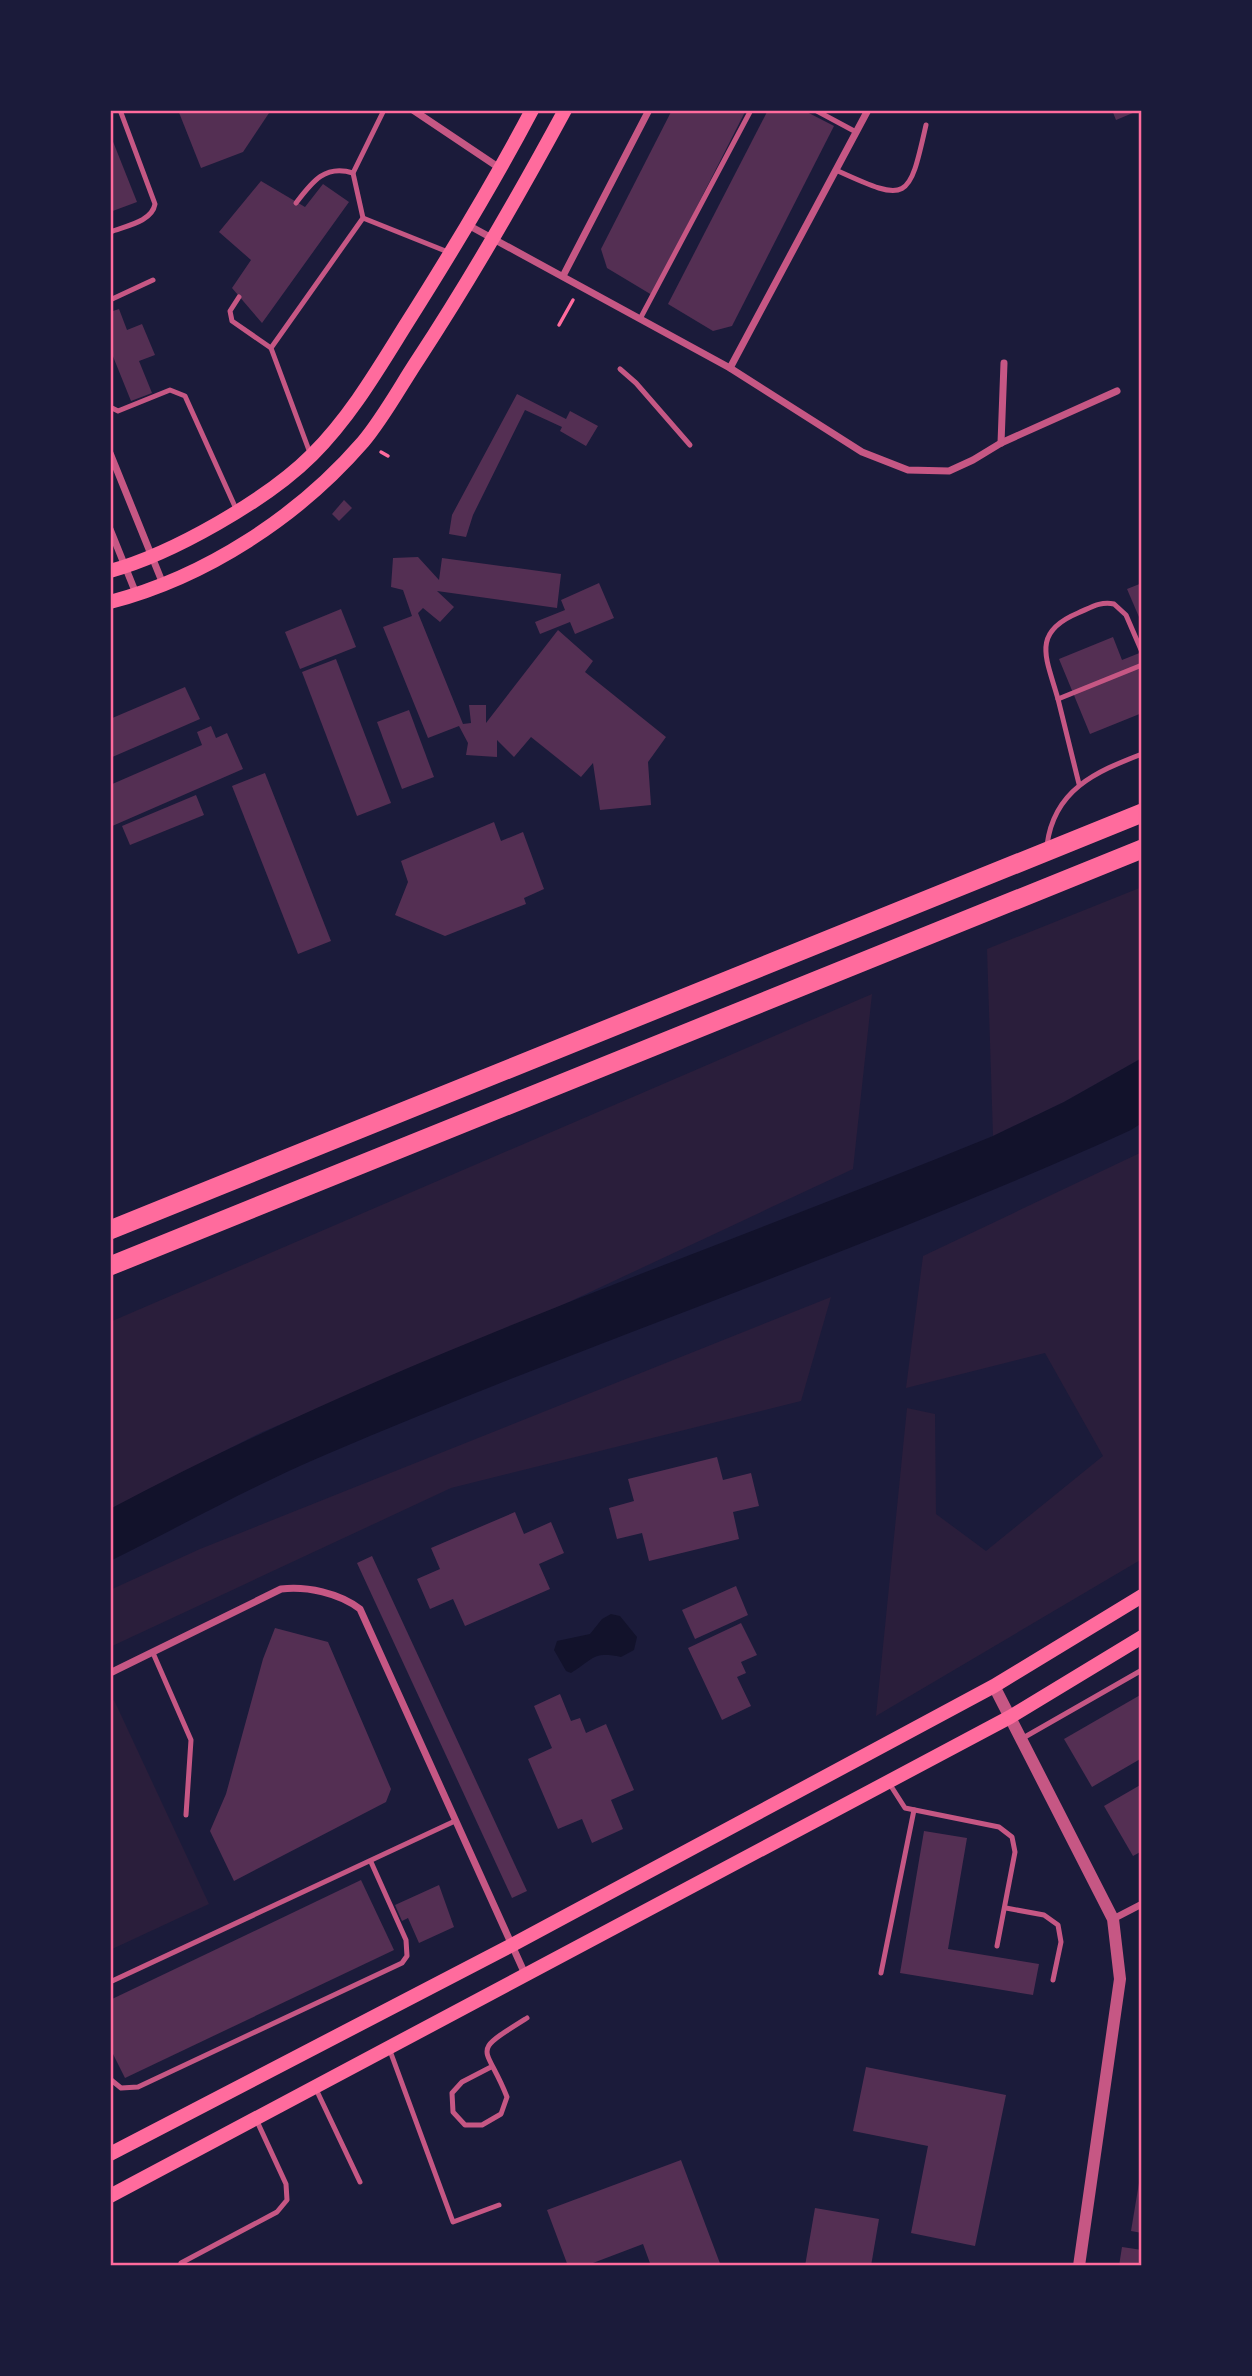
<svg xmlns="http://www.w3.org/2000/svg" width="1252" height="2376" font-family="Inter,sans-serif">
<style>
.green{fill:#2a1e3b}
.water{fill:#12122b}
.building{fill:#542f53}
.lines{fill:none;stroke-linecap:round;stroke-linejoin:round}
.path{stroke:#ff6b9d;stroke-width:3.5}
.service{stroke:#c65784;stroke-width:5}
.minor{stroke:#c65784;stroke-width:7}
.tertiary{stroke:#c65784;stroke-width:12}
.secondary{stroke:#ff6b9d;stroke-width:14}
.motorway{stroke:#ff6b9d;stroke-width:19}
.neatline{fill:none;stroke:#ff6b9d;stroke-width:2.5}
</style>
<rect width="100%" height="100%" fill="#1b1b3a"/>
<g class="green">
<path d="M1142,887V1058L1064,1102L993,1136L987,949Z"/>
<path d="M872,994L853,1169L554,1309L260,1433L110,1509V1322Z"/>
<path d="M1142,1152V1559L876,1716L907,1408L935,1414L936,1514L986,1551L1103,1456L1045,1353L906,1388L923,1256Z"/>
<path d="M831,1297L801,1401L451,1488L110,1647V1590L200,1549Z"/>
<path d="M114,1700L209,1904L110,1950V1702Z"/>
</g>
<g class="water">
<path d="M1142,1058V1123L1131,1130C867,1250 591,1341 325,1455C252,1486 181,1526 110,1561V1509C393,1358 698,1256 993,1136L1064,1102Z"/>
<path d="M611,1614L620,1616L637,1637L634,1650L621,1657C592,1651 593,1660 571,1673L566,1671L554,1650L557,1641L590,1634L602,1619Z"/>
</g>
<g class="building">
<path d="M178,110H271L243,152L201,168Z"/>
<path d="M672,110H746L652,295L607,268L601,249Z"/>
<path d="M768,110H803L834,126L732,326L713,331L668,304Z"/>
<path d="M1112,110H1140L1116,120Z"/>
<path d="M110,134L137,202L110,212Z"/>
<path d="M261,181L305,207L323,184L349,202L262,323L232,288L251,260L219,232Z"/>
<path d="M119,309L127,330L142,324L155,355L139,361L152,393L131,401L110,349V312Z"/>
<path d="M517,394L566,419L570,411L598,426L586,446L560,431L562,427L525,410L473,515L466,537L449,534L452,515Z"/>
<path d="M344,500L352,508L339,521L332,514Z"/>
<path d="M418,557L439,580L442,558L561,574L557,608L437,591L454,607L440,622L423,608L418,613L463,724L471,723L469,705H486V723L558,630L593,661L585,672L666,737L648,762L651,805L600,810L593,763L581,777L531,737L514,757L497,740V757L466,755L468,743L459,726L428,738L383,627L412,616L403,590L391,587L393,558Z"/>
<path d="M599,583L614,618L575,634L570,622L540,634L535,622L565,610L561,600Z"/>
<path d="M1142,583V624L1127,589Z"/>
<path d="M341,609L356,647L300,669L285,632Z"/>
<path d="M1113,637L1122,660L1142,652V713L1090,734L1059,659Z"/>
<path d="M336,659L391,803L357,816L302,672Z"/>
<path d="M185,687L200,719L110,758V719Z"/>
<path d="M409,710L434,777L402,789L377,722Z"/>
<path d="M211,726L216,738L227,733L243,769L110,827V785L202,745L197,732Z"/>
<path d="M265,773L331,941L298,954L232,786Z"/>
<path d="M196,795L204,815L130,845L122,826Z"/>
<path d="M494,822L501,841L523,832L544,889L524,898L526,904L445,936L395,915L408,882L401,861Z"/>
<path d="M717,1457L723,1480L751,1473L759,1506L733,1512L739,1539L649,1561L642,1533L617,1539L609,1508L634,1501L628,1479Z"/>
<path d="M515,1512L524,1534L551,1522L564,1553L539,1564L550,1589L465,1626L453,1599L430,1609L417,1579L440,1569L431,1548Z"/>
<path d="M372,1556L527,1891L512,1898L357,1563Z"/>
<path d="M736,1586L748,1615L695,1639L682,1610Z"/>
<path d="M741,1623L757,1655L741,1662L746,1673L737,1677L751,1706L722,1720L688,1648Z"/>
<path d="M275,1628L328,1642L391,1789L386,1802L234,1881L210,1831L226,1794L263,1659Z"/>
<path d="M560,1694L571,1721L580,1718L586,1733L606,1724L634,1790L611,1800L623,1829L592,1843L582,1819L558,1829L528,1759L552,1748L534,1706Z"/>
<path d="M1142,1694V1758L1092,1787L1064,1739Z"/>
<path d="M1142,1784V1851L1133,1856L1104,1806Z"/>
<path d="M924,1831L967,1838L948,1949L1039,1964L1033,1995L900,1973Z"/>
<path d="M361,1880L394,1950L125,2078L110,2048V2000Z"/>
<path d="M439,1885L454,1927L419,1943L408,1918L402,1921L395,1905Z"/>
<path d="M866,2067L1006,2095L975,2246L911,2233L928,2146L853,2131Z"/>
<path d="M681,2160L721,2266H651L643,2244L585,2266H568L547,2210Z"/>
<path d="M1140,2177H1142V2233L1131,2231Z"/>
<path d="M815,2208L879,2219L871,2266H805Z"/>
<path d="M1122,2247L1142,2250V2266H1119Z"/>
</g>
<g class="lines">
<g class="path">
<path d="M559,325L573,300"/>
<path d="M381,452L388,456"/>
</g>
<g class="service">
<path d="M815,110L856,132"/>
<path d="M838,171C908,203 909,201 926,125"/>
<path d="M296,203C312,182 325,164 353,173"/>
<path d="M363,218L448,252"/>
<path d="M110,232C125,226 152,222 155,204L120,110"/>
<path d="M239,297L230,311L232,321L271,348"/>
<path d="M110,300L153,280"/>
<path d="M640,319L751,110"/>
<path d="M620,369L636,383L690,445"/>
<path d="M110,407L118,411L170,390L185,396L237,511"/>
<path d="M310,453L271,348L363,218L353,173L384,110"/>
<path d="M1058,699C1047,659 1030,633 1078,613C1090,608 1100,601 1114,604L1126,615L1142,652"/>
<path d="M1079,784L1058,699L1142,665"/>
<path d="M1047,845C1054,790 1095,772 1142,754"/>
<path d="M153,1653L191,1740L186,1815"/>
<path d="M1023,1738L1142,1670"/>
<path d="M889,1783L905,1808L999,1827L1012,1837L1015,1852L997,1946"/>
<path d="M1006,1908L1044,1915L1058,1925L1061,1942L1053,1980"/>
<path d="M881,1973L914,1810"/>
<path d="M110,1982L455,1821"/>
<path d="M389,2048L453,2222L499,2205"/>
<path d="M491,2067L462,2082L452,2093L453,2112L465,2125H482L501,2114L507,2097C486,2043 468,2055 527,2018"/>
<path d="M110,2079L121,2088L138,2087L402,1963L407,1956L406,1940L371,1862"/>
<path d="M315,2087L360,2182"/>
<path d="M181,2263L277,2212L287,2200L286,2184L256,2119"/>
</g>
<g class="minor">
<path d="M413,110L501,169"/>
<path d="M468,225L730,368L862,452L908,470L949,471L973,460L1001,443L1117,391"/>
<path d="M563,276L649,110"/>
<path d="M730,368L868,110"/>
<path d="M1001,443L1004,363"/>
<path d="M110,453L163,584"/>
<path d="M110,529L137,596"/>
<path d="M110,1673L281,1589C307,1586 339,1593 360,1609L525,1974"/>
<path d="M1113,1919L1142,1904"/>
</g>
<path class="tertiary" d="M994,1686L1113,1919L1120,1979L1079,2266"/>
<g class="secondary">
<path d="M110,571C172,554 267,500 312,455C350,417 377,371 405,326C450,255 493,184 532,110"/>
<path d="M110,602C206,577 298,517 363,442C384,417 401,385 419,358C472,277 519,195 565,110"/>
<path d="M110,2154L512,1945L994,1686L1142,1596"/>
<path d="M110,2196L1010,1717L1142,1637"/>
</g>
<g class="motorway">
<path d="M110,1230L1142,813"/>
<path d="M110,1266L1142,849"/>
</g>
</g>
<rect width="1252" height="2376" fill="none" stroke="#1b1b3a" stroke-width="224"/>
<rect x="112" y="112" width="1028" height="2152" class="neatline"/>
</svg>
